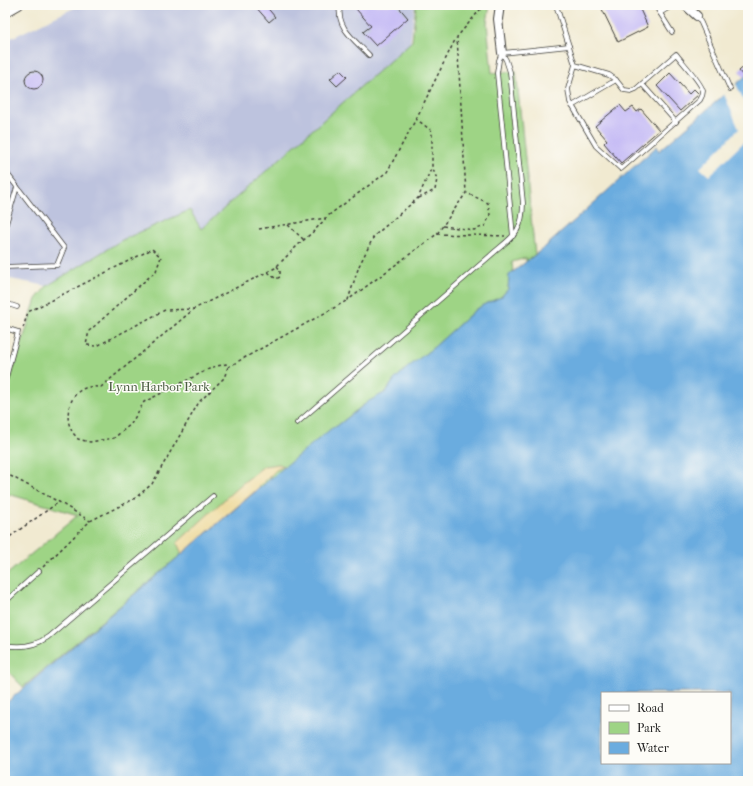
<svg xmlns="http://www.w3.org/2000/svg" width="753" height="786" font-family="'IM FELL French Canon',serif">
<style>
.industrial{fill:#bdc3de}
.green{fill:#9ed485;stroke:#5d7850}
.sand{fill:#eeda9e;stroke:#857b5d}
.water{fill:#6bacdf;stroke:#44647e;fill-rule:evenodd}
.pier{fill:#f1ead1}
.building{fill:#c3b8f5}
.lines{fill:none;stroke-linecap:round;stroke-linejoin:round}
.lane-casing{stroke:#3c3b37;stroke-width:5.5}
.street-casing{stroke:#3c3b37;stroke-width:10}
.path{stroke:#3c3b37;stroke-width:1.5;stroke-dasharray:3 3;stroke-linecap:butt}
.lane{stroke:#fff;stroke-width:4}
.street{stroke:#fff;stroke-width:8}
.labels{text-anchor:middle;dominant-baseline:central;stroke-width:3;stroke-linejoin:round;paint-order:stroke}
.park-label{font-size:13px;fill:#4a5c41;stroke:#fdfcf7}
</style>
<rect width="100%" height="100%" fill="#fdfcf7"/>
<filter id="ink" filterUnits="userSpaceOnUse"><feTurbulence type="fractalNoise" baseFrequency=".025" numOctaves="2"/><feDisplacementMap in="SourceGraphic" scale="8" xChannelSelector="R" yChannelSelector="G"/><feConvolveMatrix kernelMatrix="1 2 1 2 8 2 1 2 1" color-interpolation-filters="sRGB"/></filter>
<filter id="wash" filterUnits="userSpaceOnUse"><feTurbulence type="fractalNoise" baseFrequency=".012" numOctaves="4" result="noise"/><feDisplacementMap in="SourceGraphic" scale="16" xChannelSelector="R" yChannelSelector="G"/><feGaussianBlur stdDeviation="0.9" result="paint"/><feColorMatrix in="noise" values="0 0 0 0 0 0 0 0 0 0 0 0 0 0 0 0 0 1.4 0 .05"/><feComposite in="paint" operator="in"/></filter>
<g filter="url(#wash)">
<rect width="100%" height="100%" fill="#f1ead1"/>
<path class="industrial" d="M80,5H415L410,43L201,229L190,210L122,240L47,286L5,278V41Z"/>
<path class="green" d="M416,5H490L487,23L492,73L516,71L535,255L526,261V258L512,262L513,272L509,276L508,289L501,297L483,305L474,311L434,347L407,368L394,380L386,392L362,406L337,426L332,428L23,687L5,668V576L78,515L5,493V395L36,299L47,286L122,240L190,210L201,229L412,41Z"/>
<path class="sand" d="M279,464L284,466L276,470L254,492L182,554L177,543L239,486L264,466Z"/>
<path class="water" d="M748,74V781H5V704L295,458L332,428L337,426L369,401L386,392L394,380L407,368L434,347L474,311L483,305L501,297L508,289L509,275L545,247L657,146L659,151ZM602,693H730V763H602Z"/>
<path class="pier" d="M736,84L748,110V138L709,176L700,168L739,129L724,94Z"/>
<g id="blocks">
<g class="building">
<path d="M254,5H265L275,17L269,22Z"/>
<path d="M360,5H397L408,18L376,46L363,32L371,26L356,9Z"/>
<path d="M600,5H638L648,27L618,42Z"/>
<path d="M748,63V74L744,77L739,71Z"/>
<path d="M340,70L347,77L337,86L330,79Z"/>
<circle cx="34" cy="80" r="9"/>
<path d="M670,73L689,94L694,89L699,94L680,111L657,86Z"/>
<path d="M620,105L626,112L633,107L637,112L641,109L659,130L621,163L604,143L607,140L595,126Z"/>
</g>
</g>
</g>
<g filter="url(#ink)">
<use href="#blocks" fill-opacity="0" stroke="#3c3b37" stroke-width="1"/>
<g class="lines">
<g class="lane-casing">
<g id="lane">
<path d="M340,5C336,28 355,40 369,55"/>
<path d="M556,5L575,65L568,89L570,102L596,146L621,169L700,100C702,97 703,95 703,91C701,82 682,62 676,54L636,89L631,91L624,90L616,80L609,75L575,65"/>
<path d="M655,5L660,13L673,5"/>
<path d="M660,13L672,32"/>
<path d="M697,16L701,23L730,89"/>
<path d="M502,53L499,60L497,73L513,236"/>
<path d="M502,53L569,46"/>
<path d="M642,84L676,122"/>
<path d="M572,106L616,80"/>
<path d="M5,171L64,248L57,265L5,267"/>
<path d="M5,227L17,187"/>
<path d="M5,303L17,307"/>
<path d="M5,328L18,332L5,381"/>
<path d="M297,423L490,256C511,237 523,234 523,203L510,72L506,60L502,53"/>
<path d="M5,602L39,571"/>
<path d="M5,645C20,648 35,646 48,637L213,496"/>
</g>
</g>
<g class="street-casing">
<g id="street">
<path d="M500,5L498,19L502,53"/>
<path d="M685,5L697,16"/>
<path d="M5,13L19,5"/>
</g>
</g>
<g class="path">
<path d="M416,119L456,38"/>
<path d="M419,198L435,190L437,179L432,167"/>
<path d="M288,225L304,240"/>
<path d="M443,226L474,230L485,226L490,215L488,203L467,193"/>
<path d="M259,229L326,218"/>
<path d="M437,234L505,236"/>
<path d="M268,272L276,279L280,277V270L277,266"/>
<path d="M23,328L28,312L152,249L161,257L156,271L89,331L86,345L97,346L165,310L194,309L275,268L298,245L314,231L329,215L387,172L416,119L432,131V167L418,198L374,236L359,266L348,300L437,234L466,193L457,37L484,5"/>
<path d="M228,367L348,300"/>
<path d="M5,390L6,386"/>
<path d="M5,473L59,502L90,521"/>
<path d="M5,540L59,502"/>
<path d="M43,567L90,521L134,499L152,484L199,402L224,378L228,367L226,364L213,367L144,402L131,424L114,438L90,442L78,439C76,436 72,433 71,429C64,416 70,393 85,388C90,386 97,387 101,387L194,309"/>
</g>
<use href="#lane" class="lane"/>
<use href="#street" class="street"/>
</g>
</g>
<g class="labels">
<g class="park-label">
<text x="159" y="386">Lynn Harbor Park</text>
</g>
</g>
<rect width="753" height="786" fill="none" stroke="#fdfcf7" stroke-width="20"/>
<rect x="601" y="692" width="130" height="72" fill="#fdfcf7" stroke="#a3a29f"/>
<rect x="609" y="705" width="20" height="6" fill="#ffffff" stroke="#a3a29f"/>
<text x="637" y="712" font-size="12" fill="#1c1c1c">Road</text>
<rect x="609" y="722" width="20" height="12" fill="#9ed485" stroke="#a3a29f"/>
<text x="637" y="732" font-size="12" fill="#1c1c1c">Park</text>
<rect x="609" y="742" width="20" height="12" fill="#6bacdf" stroke="#a3a29f"/>
<text x="637" y="752" font-size="12" fill="#1c1c1c">Water</text>
</svg>
